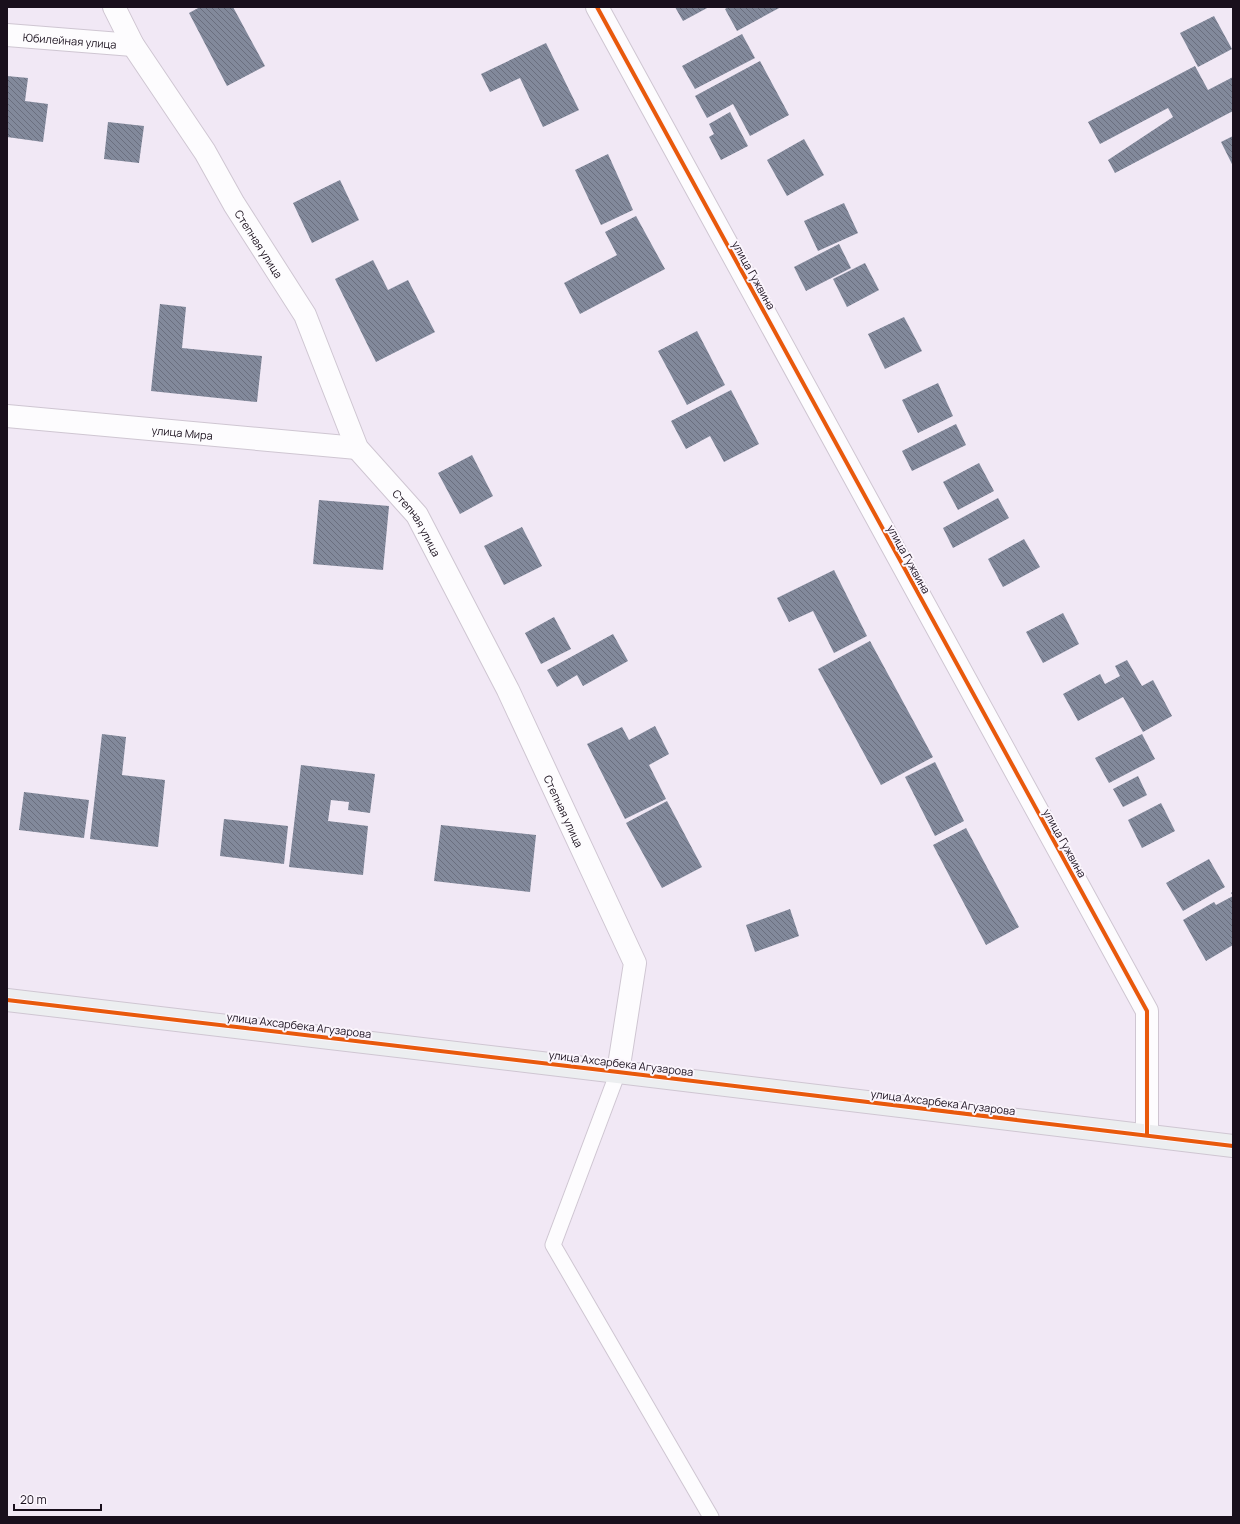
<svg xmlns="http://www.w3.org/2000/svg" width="1240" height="1524" font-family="Manrope,sans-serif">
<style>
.building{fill:url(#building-back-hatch)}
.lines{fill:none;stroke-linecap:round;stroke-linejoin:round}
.lane-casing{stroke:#cfc6d2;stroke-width:17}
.street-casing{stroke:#cfc6d2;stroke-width:24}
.secondary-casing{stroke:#cfc6d2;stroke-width:24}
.lane{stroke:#fdfcfe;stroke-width:15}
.street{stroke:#fdfcfe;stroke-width:22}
.secondary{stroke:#eceef0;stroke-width:22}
.cycleway-casing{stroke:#fbf5fd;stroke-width:6}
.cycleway{stroke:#e8590c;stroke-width:4}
.labels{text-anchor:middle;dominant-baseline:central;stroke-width:4;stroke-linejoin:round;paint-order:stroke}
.street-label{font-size:11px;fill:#190f1c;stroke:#fbf5fd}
</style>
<defs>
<pattern id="building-back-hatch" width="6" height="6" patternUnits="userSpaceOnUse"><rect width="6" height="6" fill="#82899b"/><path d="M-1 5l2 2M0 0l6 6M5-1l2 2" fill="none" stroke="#6a6e7e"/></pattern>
</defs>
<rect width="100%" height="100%" fill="#f1e8f5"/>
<g class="building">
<path d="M200,7H233L265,66L227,86L189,13Z"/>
<path d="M675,7H709L683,21Z"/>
<path d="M728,7H781L737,31L725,9Z"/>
<path d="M1214,16L1232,49L1198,67L1180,33Z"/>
<path d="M742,34L755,58L695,89L682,66Z"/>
<path d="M546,43L579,110L543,127L520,78L490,92L481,74Z"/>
<path d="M760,61L789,115L750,136L733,104L707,118L695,96Z"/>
<path d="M1195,66L1208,90L1233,77V111L1115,173L1108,160L1173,117L1168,108L1100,144L1088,122Z"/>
<path d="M7,76L28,78L25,101L48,104L43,142L7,137Z"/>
<path d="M730,112L748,146L721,160L709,137L714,134L709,124Z"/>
<path d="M108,122L144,126L139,163L104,159Z"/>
<path d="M1233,136V166L1221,142Z"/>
<path d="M804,139L824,175L787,196L767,160Z"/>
<path d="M608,154L633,210L601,225L575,170Z"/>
<path d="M340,180L359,220L312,243L293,203Z"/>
<path d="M844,203L858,233L818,251L804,221Z"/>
<path d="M636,216L665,269L580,314L564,283L617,255L605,232Z"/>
<path d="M839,244L851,268L806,291L794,267Z"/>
<path d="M373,260L388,290L408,280L435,332L376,362L335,279Z"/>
<path d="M865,263L879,290L847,307L833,279Z"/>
<path d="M160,304L186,307L182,348L262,356L257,402L151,391Z"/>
<path d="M904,317L922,351L885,369L868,334Z"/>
<path d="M697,331L725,385L687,405L658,351Z"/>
<path d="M938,383L953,416L918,433L902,400Z"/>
<path d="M731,390L759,444L724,462L710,436L686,449L671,421Z"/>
<path d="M956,424L966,445L912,471L902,451Z"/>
<path d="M472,455L493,496L460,514L438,473Z"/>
<path d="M979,463L994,491L958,510L943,482Z"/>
<path d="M998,498L1009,518L953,548L943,528Z"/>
<path d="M319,500L389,506L383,570L313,564Z"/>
<path d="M522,527L542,566L504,585L484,546Z"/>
<path d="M1024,539L1040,567L1003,587L988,559Z"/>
<path d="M834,570L867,636L834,653L813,611L789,622L777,598Z"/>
<path d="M1063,613L1079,644L1043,663L1026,632Z"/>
<path d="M554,617L571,649L541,664L525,633Z"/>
<path d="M613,634L628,661L583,686L577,675L557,687L547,670Z"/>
<path d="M870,641L933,757L881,785L818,669Z"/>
<path d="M1127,660L1142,686L1153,680L1172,716L1143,732L1123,697L1078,721L1063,694L1100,674L1105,684L1120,676L1115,666Z"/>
<path d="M655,726L669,754L649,765L666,799L625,819L587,744L622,727L629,740Z"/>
<path d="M102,734L126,737L122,775L165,780L158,847L90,839Z"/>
<path d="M1142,734L1155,759L1109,783L1095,758Z"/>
<path d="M935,762L964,821L935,836L905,777Z"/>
<path d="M301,765L375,774L370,813L348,810L349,802L331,800L328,821L368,826L363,875L289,867Z"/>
<path d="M1138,776L1147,795L1123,807L1113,789Z"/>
<path d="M24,792L89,800L84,838L19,830Z"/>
<path d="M667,801L702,867L662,888L626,823Z"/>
<path d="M1161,803L1175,831L1142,848L1128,820Z"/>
<path d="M224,819L288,826L284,864L220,856Z"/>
<path d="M441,825L536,835L530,892L434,881Z"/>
<path d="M966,828L1019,927L986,945L933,845Z"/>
<path d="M1209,859L1225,887L1183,911L1166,883Z"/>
<path d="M1233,891V945L1206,961L1183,920L1214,902L1216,905L1233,896L1231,893Z"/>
<path d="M790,909L799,936L755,952L746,925Z"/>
</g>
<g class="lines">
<g class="lane-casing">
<path id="lane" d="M618,1072L553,1245L711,1517"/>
</g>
<g class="street-casing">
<g id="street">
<path id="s1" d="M114,7L133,45L205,152L234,204L305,315L357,448L417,515L508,690L635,963L618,1072"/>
<path d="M597,7L1147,1011V1135"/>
<path id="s2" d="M7,35L133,45"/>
<path id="s3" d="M7,416L357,448"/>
</g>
</g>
<g class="secondary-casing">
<path id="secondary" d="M7,1000L618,1072L1233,1146"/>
</g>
<use href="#lane" class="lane"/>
<use href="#street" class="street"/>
<use href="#secondary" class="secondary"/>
<g class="cycleway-casing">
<g id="cycleway">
<path d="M597,7L1147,1011V1135"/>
<path d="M7,1000L618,1072L1233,1146"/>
</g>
</g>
<use href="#cycleway" class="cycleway"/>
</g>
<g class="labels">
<g class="street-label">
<text stroke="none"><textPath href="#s2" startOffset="63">Юбилейная улица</textPath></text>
<text stroke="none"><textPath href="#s1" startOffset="278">Степная улица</textPath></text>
<text transform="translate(754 275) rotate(61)">улица Гужвина</text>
<text stroke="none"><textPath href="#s3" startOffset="176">улица Мира</textPath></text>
<text stroke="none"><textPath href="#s1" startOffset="602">Степная улица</textPath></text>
<text transform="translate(909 559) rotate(61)">улица Гужвина</text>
<text stroke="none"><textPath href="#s1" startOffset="926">Степная улица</textPath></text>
<text transform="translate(1065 843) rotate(61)">улица Гужвина</text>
<text transform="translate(299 1025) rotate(7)">улица Ахсарбека Агузарова</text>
<text transform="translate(621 1063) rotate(7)">улица Ахсарбека Агузарова</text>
<text transform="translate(943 1102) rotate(7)">улица Ахсарбека Агузарова</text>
</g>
</g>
<rect width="1240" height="1524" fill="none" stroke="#190f1c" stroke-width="16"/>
<path d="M14 1504v6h87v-6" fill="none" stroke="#190f1c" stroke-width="2"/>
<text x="20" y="1504" font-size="12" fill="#190f1c" stroke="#fbf5fd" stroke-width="3" paint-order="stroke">20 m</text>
</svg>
